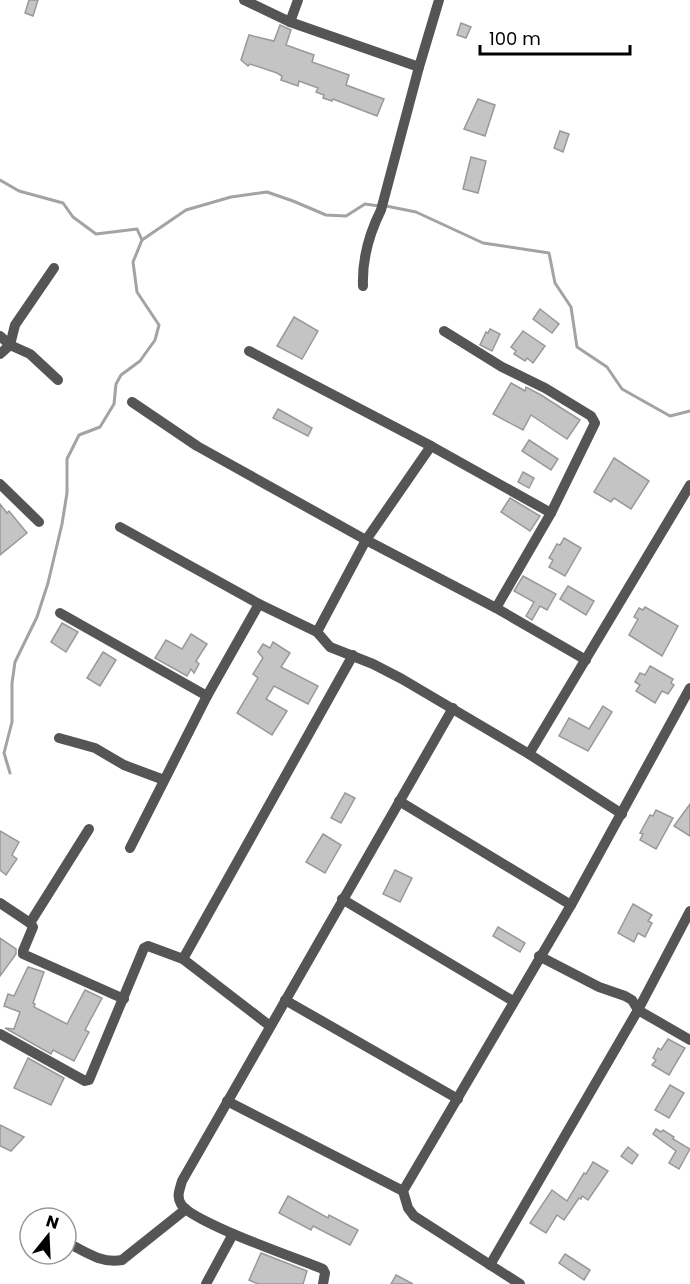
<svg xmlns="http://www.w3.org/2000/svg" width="690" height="1284" font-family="Poppins,sans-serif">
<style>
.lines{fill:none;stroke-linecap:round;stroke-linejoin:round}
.stream{stroke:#a3a3a3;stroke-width:3}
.building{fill:#c4c4c4;stroke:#999;stroke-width:1.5}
.minor{stroke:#555;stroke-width:10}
</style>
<rect width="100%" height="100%" fill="#fff"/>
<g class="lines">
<g class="stream">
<path d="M0,180L19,191L63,203L73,217L96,234L137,229L142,240L133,262L137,292L159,325L155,340L140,361L121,375L116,384L114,404L100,427L79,435L67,459V493L62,524L48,583L37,617L15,662L12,683V722L4,753L10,773"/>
<path d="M386,206L416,212L483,243L549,253L555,283L571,307L577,347L607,367L622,389L670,416L690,411"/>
<path d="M142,240L186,210L231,197L267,192L293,201L326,215L346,216L365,204L379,206"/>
</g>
</g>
<g class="building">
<path d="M29,0H38L33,16L25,13Z"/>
<path d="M461,23L471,27L466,38L457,35Z"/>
<path d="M280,25L291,30L286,45L314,55L312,62L349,75L346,85L384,99L377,116L333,99L332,101L323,98L324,95L316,92L318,88L299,81L298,86L281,80L282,76L277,73L250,64L248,66L241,60L249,35L274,41Z"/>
<path d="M478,99L495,105L485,136L464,129Z"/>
<path d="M560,131L569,134L563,152L554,148Z"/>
<path d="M471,157L486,161L478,193L463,189Z"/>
<path d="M540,309L559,324L552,333L533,319Z"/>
<path d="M294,317L318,331L302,359L277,346Z"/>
<path d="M490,329L500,334L492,351L480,345L486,332L488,333Z"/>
<path d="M523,331L545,346L533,363L527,358L525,361L514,354L516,351L511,347Z"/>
<path d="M511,383L525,391L526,387L541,395L580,420L567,439L531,415L523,430L493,414Z"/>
<path d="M278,409L312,428L308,436L273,418Z"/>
<path d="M529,440L558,459L551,470L522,451Z"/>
<path d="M614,458L649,481L631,509L614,498L611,502L594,492Z"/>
<path d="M523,472L534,478L529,488L518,482Z"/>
<path d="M510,498L540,516L530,531L501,512Z"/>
<path d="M0,504L7,513L9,511L27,533L0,555Z"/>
<path d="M564,538L581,548L565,576L549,567L553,560L549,558L557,544L560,545Z"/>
<path d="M523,576L556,594L547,610L540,606L532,620L526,616L534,602L514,591Z"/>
<path d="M568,586L594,601L586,615L560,599Z"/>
<path d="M645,607L678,626L662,656L629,635L638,619L634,617L639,608L643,610Z"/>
<path d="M62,623L78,632L66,652L51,642Z"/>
<path d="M191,634L207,644L196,661L199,664L194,673L191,669L187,676L155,658L166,640L182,649Z"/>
<path d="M273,642L290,653L281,667L318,686L308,704L274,686L266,699L287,711L272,735L237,713L258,678L253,674L263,658L258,652L263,644L270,648Z"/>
<path d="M103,652L116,660L100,686L87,678Z"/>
<path d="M650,666L673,679L671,683L674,685L668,694L662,691L655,703L636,691L640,685L635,682L640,673L645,675Z"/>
<path d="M603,706L612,712L588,751L559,736L569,718L589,729Z"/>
<path d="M345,793L355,798L341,823L331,818Z"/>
<path d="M690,804V836L674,826Z"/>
<path d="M656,810L673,818L656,849L640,840L643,834L640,833L650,815L653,816Z"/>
<path d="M0,831L19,842L12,855L17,859L6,875L0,870Z"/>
<path d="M323,834L341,845L325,873L306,862Z"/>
<path d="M395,870L412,878L400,902L383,894Z"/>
<path d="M633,904L652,915L648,921L652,923L645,937L638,933L634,942L618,933Z"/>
<path d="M498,927L525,943L520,952L493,936Z"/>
<path d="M0,938L16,949V954L0,976Z"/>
<path d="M28,967L44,972L33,1003L35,1004L34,1007L67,1024L85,990L102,998L85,1030L89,1032L74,1061L53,1050L51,1054L5,1028L14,1029L20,1012L4,1006L8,994L14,996Z"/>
<path d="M668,1039L685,1048L669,1075L652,1065L656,1060L653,1058L658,1048L661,1050Z"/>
<path d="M28,1058L64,1078L51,1105L14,1088Z"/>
<path d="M670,1085L684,1093L669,1118L655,1110Z"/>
<path d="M0,1125L24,1137L11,1151L0,1146Z"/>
<path d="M656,1129L661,1132L663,1130L674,1137L673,1139L690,1149L679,1169L669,1163L676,1151L653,1134Z"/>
<path d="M628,1147L638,1155L632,1164L621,1156Z"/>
<path d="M593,1162L608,1171L588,1200L582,1196L581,1199L579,1198L564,1220L557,1215L546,1233L530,1223L552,1190L567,1201L584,1173L586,1174Z"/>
<path d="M288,1196L328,1218L329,1215L358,1230L350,1245L313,1226L311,1230L279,1213Z"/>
<path d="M261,1253L307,1271L303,1284H258L249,1280Z"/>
<path d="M565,1254L590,1270L584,1280L559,1263Z"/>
<path d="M396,1275L413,1284H391Z"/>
</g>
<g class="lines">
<g class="minor">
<path d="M244,0L290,22L419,67"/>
<path d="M290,22L298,0"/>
<path d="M363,286C362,259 369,234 381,210L419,67L439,0"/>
<path d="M444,331L502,367L545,388L591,416L595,423L551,513L496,608"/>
<path d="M0,336L10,345L30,354L58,380"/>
<path d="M249,351L431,446L551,513"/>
<path d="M0,354L10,345L15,325L54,268"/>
<path d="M132,402L197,446L366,540L496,608L586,660"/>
<path d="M0,484L39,522"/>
<path d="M120,527L259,604L317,632L330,647L373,664L402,679L529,754L622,814"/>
<path d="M60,613L207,696"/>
<path d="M317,632L366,540L431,446"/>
<path d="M59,738L95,748L124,765L164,780"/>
<path d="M529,754L690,485"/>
<path d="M399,801L571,905"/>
<path d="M130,848L207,696L259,604"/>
<path d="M342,899L513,1001"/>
<path d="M0,903L30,923L33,927L23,951V954L124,999"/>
<path d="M30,923L89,829"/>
<path d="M539,956L599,987L625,996L632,1000L638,1010L690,1040"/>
<path d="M183,959L353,655"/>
<path d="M285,1000L458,1099"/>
<path d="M0,1034L85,1081L89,1080L144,948L148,946L183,959L270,1026"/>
<path d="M227,1101L403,1191"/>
<path d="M66,1242C84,1251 101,1264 122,1260L186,1209"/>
<path d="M490,1265L638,1010L690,911"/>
<path d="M206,1284L233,1234"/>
<path d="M323,1284L325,1273L323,1269C299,1259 191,1222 181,1204C176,1196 180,1189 182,1181L453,708"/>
<path d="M520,1284L414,1216L408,1208L403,1191L571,905L690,688"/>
</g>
</g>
<g transform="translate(48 1236) rotate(18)"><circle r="28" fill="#ffffff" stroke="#999999" stroke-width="1.5"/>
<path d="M0-4.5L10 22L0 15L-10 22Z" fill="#000000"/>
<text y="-9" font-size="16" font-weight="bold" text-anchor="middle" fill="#000000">N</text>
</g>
<path d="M480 45v9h150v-9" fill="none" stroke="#000000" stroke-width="3"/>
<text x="489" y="45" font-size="18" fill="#000000" stroke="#ffffff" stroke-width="4.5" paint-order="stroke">100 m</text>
</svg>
